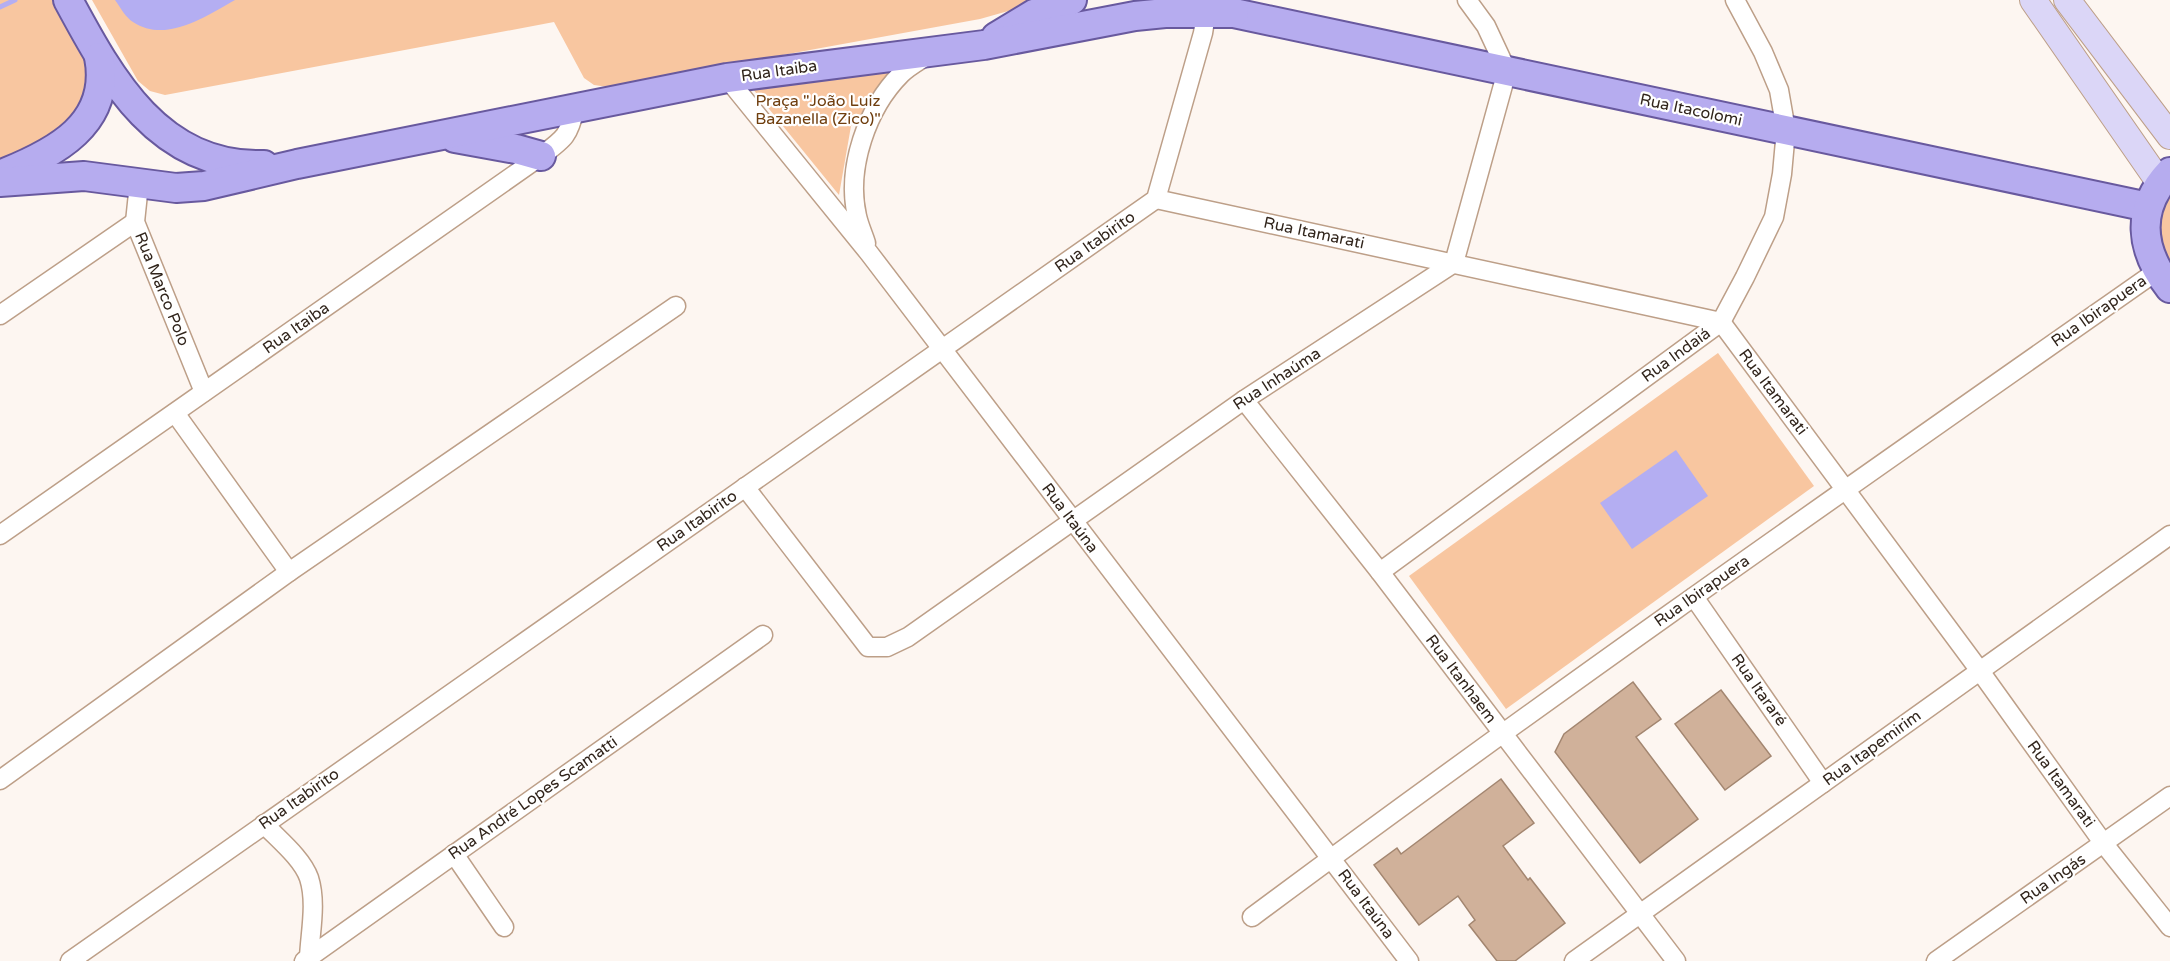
<svg xmlns="http://www.w3.org/2000/svg" width="2170" height="961" font-family="'Varela Round',sans-serif">
<style>
.green{fill:#f8c6a0}
.water{fill:#b4aef2}
.lines{fill:none;stroke-linecap:round;stroke-linejoin:round}
.stream{stroke:#b4aef2;stroke-width:5}
.building{fill:#d0b19a;stroke:#a38670;stroke-width:1.5}
.street-casing{stroke:#bd9f88;stroke-width:21}
.secondary-casing{stroke:#bd9f88;stroke-width:28}
.primary-casing{stroke:#68599e;stroke-width:32}
.street{stroke:#fff;stroke-width:18}
.secondary{stroke:#dbd6f7;stroke-width:26}
.primary{stroke:#b6acef;stroke-width:28}
.labels{text-anchor:middle;dominant-baseline:central;stroke-width:4.5;stroke-linejoin:round;paint-order:stroke}
.street-label{font-size:16px;fill:#31251c;stroke:#fff}
.park-label{font-size:16px;fill:#6f3e0e;stroke:#fff}
</style>
<rect width="100%" height="100%" fill="#fdf6f1"/>
<g class="green">
<path d="M0,0H54L92,71L90,92L69,128L0,164Z"/>
<path d="M92,0H1033L1026,6L980,19L608,87L594,85L584,78L554,22L165,95L150,91L138,81Z"/>
<path d="M904,60L851,126L839,195L748,83Z"/>
<path d="M2170,179V280L2151,214Z"/>
<path d="M1718,353L1814,486L1506,709L1409,576Z"/>
</g>
<g class="water">
<path d="M115,0H235C206,16 166,44 133,22C126,18 120,7 115,0Z"/>
<path d="M1676,450L1708,496L1632,549L1600,503Z"/>
</g>
<g class="lines">
<path class="stream" d="M0,7L15,0"/>
</g>
<g class="building">
<path d="M1633,682L1661,719L1636,737L1698,819L1640,863L1555,752L1564,734Z"/>
<path d="M1721,690L1771,756L1725,790L1675,724Z"/>
<path d="M1501,779L1534,823L1503,846L1528,880L1530,878L1565,923L1515,961H1497L1469,925L1475,920L1458,896L1419,925L1374,865L1397,848L1401,854Z"/>
</g>
<g class="lines">
<g class="street-casing">
<g id="street">
<path d="M727,78L869,253L1409,961"/>
<path d="M139,184L135,222L204,392"/>
<path d="M1156,199L1721,322L1980,671L2104,844L2170,927"/>
<path d="M866,243C863,234 859,225 857,216C846,168 867,108 901,74C909,66 919,61 928,55"/>
<path d="M0,315L135,222"/>
<path d="M1244,400L1380,572L1676,961"/>
<path d="M175,413L289,572"/>
<path d="M745,487L868,647H887L908,637L1244,400L1454,263L1507,71L1486,26L1467,0"/>
<path d="M0,535L541,156C564,139 569,136 575,108"/>
<path d="M1380,572L1721,322L1745,277L1774,217L1782,174L1786,130L1779,90L1763,52L1735,0"/>
<path d="M1694,597L1823,783"/>
<path d="M0,780L289,572L676,306"/>
<path d="M264,824C278,839 302,858 309,878C317,903 310,933 309,958"/>
<path d="M454,854L504,927"/>
<path d="M1252,917C1549,696 1853,484 2157,271"/>
<path d="M70,961L1156,199L1203,33L1206,14"/>
<path d="M304,961L763,635"/>
<path d="M1574,961L2170,535"/>
<path d="M1936,961L2170,796"/>
</g>
</g>
<g class="secondary-casing">
<g id="secondary">
<path d="M2033,0L2160,183"/>
<path d="M2067,0L2170,136"/>
</g>
</g>
<g class="primary-casing">
<g id="primary">
<path d="M68,0C111,80 159,168 264,165"/>
<path d="M1216,5L1234,13L2148,207"/>
<path d="M996,37L1034,14L1072,0"/>
<path d="M455,138L516,149L541,156"/>
<path d="M2170,172C2135,209 2140,250 2170,288"/>
<path d="M2,174C55,153 112,124 99,57"/>
<path d="M0,182L84,176L176,188L204,186L297,164L727,78L984,45L1135,16L1165,13H1234"/>
</g>
</g>
<use href="#street" class="street"/>
<use href="#secondary" class="secondary"/>
<use href="#primary" class="primary"/>
</g>
<g class="labels">
<g class="street-label">
<text transform="translate(779 71) rotate(-8)">Rua Itaiba</text>
<text transform="translate(1691 110) rotate(12)">Rua Itacolomi</text>
<text transform="translate(1314 233) rotate(12)">Rua Itamarati</text>
<text transform="translate(1095 242) rotate(-35)">Rua Itabirito</text>
<text transform="translate(162 289) rotate(68)">Rua Marco Polo</text>
<text transform="translate(2099 311) rotate(-35)">Rua Ibirapuera</text>
<text transform="translate(296 328) rotate(-35)">Rua Itaiba</text>
<text transform="translate(1676 355) rotate(-36)">Rua Indaiá</text>
<text transform="translate(1277 379) rotate(-33)">Rua Inhaúma</text>
<text transform="translate(1773 392) rotate(53)">Rua Itamarati</text>
<text transform="translate(1070 518) rotate(53)">Rua Itaúna</text>
<text transform="translate(697 521) rotate(-35)">Rua Itabirito</text>
<text transform="translate(1702 591) rotate(-35)">Rua Ibirapuera</text>
<text transform="translate(1461 679) rotate(53)">Rua Itanhaem</text>
<text transform="translate(1759 690) rotate(55)">Rua Itararé</text>
<text transform="translate(1872 748) rotate(-36)">Rua Itapemirim</text>
<text transform="translate(2061 784) rotate(54)">Rua Itamarati</text>
<text transform="translate(533 798) rotate(-35)">Rua André Lopes Scamatti</text>
<text transform="translate(299 799) rotate(-35)">Rua Itabirito</text>
<text transform="translate(2053 879) rotate(-35)">Rua Ingás</text>
<text transform="translate(1366 904) rotate(53)">Rua Itaúna</text>
</g>
<g class="park-label">
<text x="818" y="101">Praça "João Luiz<tspan x="818" dy="18">Bazanella (Zico)"</tspan></text>
</g>
</g>
</svg>
